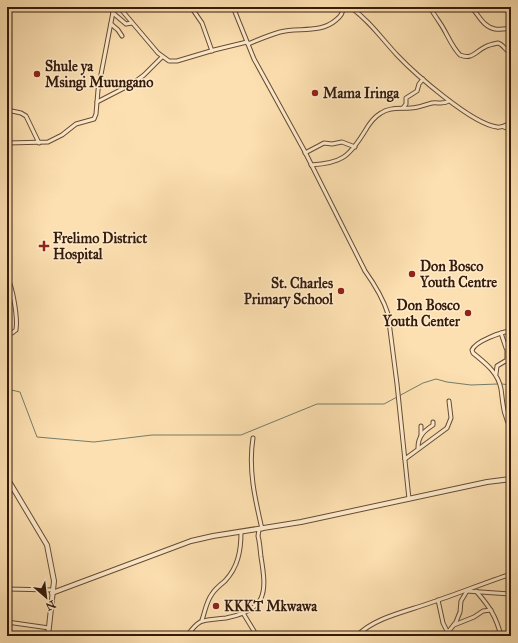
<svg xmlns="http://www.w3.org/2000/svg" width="518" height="643" font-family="'IM FELL Great Primer',serif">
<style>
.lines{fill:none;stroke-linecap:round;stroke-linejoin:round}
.stream{stroke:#757c6a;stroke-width:1}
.minor-casing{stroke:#674c34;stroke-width:5}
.tertiary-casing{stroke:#674c34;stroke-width:6}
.minor{stroke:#feebcc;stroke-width:3}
.tertiary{stroke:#feebcc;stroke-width:4}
.poi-dot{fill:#8f2418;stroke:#feebcc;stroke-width:1.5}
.labels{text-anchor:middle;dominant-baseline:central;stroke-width:3;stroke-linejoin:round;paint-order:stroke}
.poi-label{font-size:14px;font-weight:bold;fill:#351b0b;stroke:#feebcc;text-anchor:start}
</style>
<rect width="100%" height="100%" fill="#fde0b1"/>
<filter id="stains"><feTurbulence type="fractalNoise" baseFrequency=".005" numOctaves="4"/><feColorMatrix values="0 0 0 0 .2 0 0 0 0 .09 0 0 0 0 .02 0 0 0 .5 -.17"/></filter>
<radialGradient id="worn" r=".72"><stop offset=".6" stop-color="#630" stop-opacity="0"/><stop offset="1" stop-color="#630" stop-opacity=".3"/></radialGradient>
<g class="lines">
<g class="stream">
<path d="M502,384L511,385"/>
<path d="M7,389L20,392L37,437L94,442L152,435H241L317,404H384L423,383L436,379L447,382L471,385L498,384"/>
</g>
<g class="minor-casing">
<g id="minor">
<path d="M119,7L158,53L169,61H177L214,50L247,42"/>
<path d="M191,7L202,23L212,51"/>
<path d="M233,7L254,59L304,150L365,271C375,285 383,298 388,314L397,384L409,499"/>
<path d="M350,7C369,20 382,39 397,55C415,74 472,124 497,127C502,128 506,125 511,123"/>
<path d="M430,7C433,13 436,17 440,23C447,33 451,46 460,55C472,60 475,52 485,47C488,45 493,44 498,43C503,44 506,51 511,54"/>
<path d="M471,7C479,15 483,27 495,29C500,30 505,28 511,29"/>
<path d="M113,13L126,24L132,23"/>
<path d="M111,24L118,30L122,36"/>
<path d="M248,44C258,40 269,35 280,32C298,27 320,34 336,20C341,16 343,13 343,7"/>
<path d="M97,102L132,84L144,75L162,57"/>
<path d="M403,108L406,104V98L417,91L419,84L423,79"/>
<path d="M7,110L21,113L26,116L39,143"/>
<path d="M504,127L511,130"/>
<path d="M7,143L48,142L62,135L76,124L94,119L96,114L98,90L114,7"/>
<path d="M305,153L324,143L332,144L342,142L355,147"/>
<path d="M311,165C342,163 349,157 365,131C369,124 374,117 381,113C390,107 400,109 411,108C418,108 424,105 432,103C438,102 443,105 449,101"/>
<path d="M7,277C13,288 18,318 16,330L12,333L7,334"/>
<path d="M511,331C501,332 476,341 472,350L473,353C485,363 498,372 501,389C503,403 503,415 511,428"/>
<path d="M501,333L506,348L511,350"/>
<path d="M496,374L497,366L507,360V350"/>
<path d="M421,426V435"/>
<path d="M253,438C248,469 255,499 262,529"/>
<path d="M418,448C418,436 424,431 433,425V422"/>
<path d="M405,459L447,428L451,418L449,401"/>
<path d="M7,589L53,590"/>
<path d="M466,591L511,594"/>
<path d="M476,591C489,606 496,616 501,636"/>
<path d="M438,600L443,623L448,633"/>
<path d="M243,613L257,636"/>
<path d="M202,620C205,612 206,602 212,594C215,589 220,585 225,581C238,567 241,551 241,532"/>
<path d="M7,622L49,628"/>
<path d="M454,625L474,617L483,611L491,610"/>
<path d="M187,636C201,616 204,621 226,618C267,610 267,593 261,557C260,550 260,543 258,536L259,530"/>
<path d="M357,636C373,618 408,611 430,603C457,594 484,583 511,574"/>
<path d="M445,636L456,622L460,612L461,601L467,591"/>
</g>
</g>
<g class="tertiary-casing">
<g id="tertiary">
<path d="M7,478L47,545L54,581L48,636"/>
<path d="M52,593L191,541L213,536L301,522L487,482L511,479"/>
</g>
</g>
<use href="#minor" class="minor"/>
<use href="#tertiary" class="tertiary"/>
</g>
<g class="poi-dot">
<circle cx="37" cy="74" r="4"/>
<circle cx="315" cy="93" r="4"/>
<path d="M42 240h4v4h4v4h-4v4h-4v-4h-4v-4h4z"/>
<circle cx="412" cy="274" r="4"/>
<circle cx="341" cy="291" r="4"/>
<circle cx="468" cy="313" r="4"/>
<circle cx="216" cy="606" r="4"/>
</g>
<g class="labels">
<g class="poi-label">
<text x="45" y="66">Shule ya<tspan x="45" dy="16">Msingi Muungano</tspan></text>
<text x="323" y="93">Mama Iringa</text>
<text x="53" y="238">Frelimo District<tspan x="53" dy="16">Hospital</tspan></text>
<text x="420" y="266">Don Bosco<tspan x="420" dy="16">Youth Centre</tspan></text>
<text x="333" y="283" text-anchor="end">St. Charles<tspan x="333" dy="16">Primary School</tspan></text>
<text x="460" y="305" text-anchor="end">Don Bosco<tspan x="460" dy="16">Youth Center</tspan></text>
<text x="224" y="606">KKKT Mkwawa</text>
</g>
</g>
<rect width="518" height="643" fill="none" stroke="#fde0b1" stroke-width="24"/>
<rect x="8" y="8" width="502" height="627" fill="none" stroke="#351b0b" stroke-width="2"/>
<rect x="12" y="12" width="494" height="619" fill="none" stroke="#351b0b"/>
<g transform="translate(46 597) rotate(152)" stroke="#feebcc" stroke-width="3" paint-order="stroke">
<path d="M0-3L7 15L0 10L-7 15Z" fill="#351b0b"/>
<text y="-6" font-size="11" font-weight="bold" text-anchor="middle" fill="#351b0b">N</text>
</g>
<rect width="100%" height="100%" filter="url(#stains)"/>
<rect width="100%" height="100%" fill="url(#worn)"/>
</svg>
